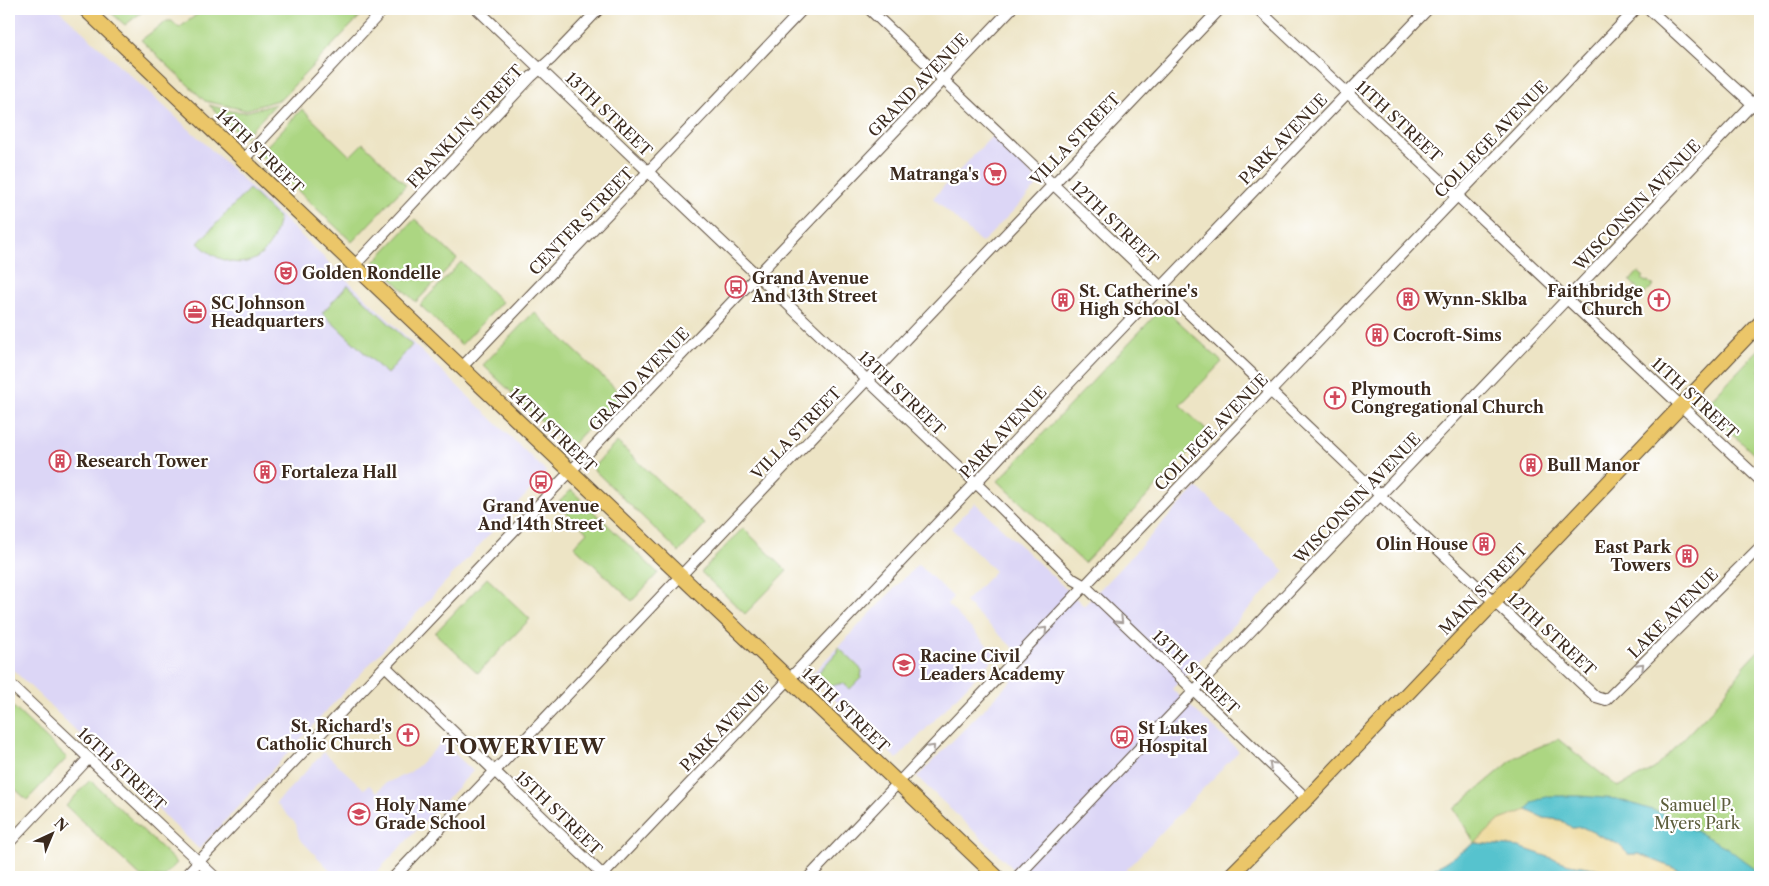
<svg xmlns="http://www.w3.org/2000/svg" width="1769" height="886" font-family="'Libre Caslon Text',serif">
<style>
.built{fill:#dcd6f6}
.green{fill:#acd682;stroke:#748050}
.sand{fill:#eeda9e;stroke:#94825e}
.water{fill:#56c3ce;stroke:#487676}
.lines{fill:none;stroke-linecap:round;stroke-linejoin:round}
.minor-casing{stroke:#564637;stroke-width:12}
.major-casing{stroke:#564637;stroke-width:16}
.minor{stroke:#fff;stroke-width:10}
.major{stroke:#ebc669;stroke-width:14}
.oneway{stroke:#a79f9a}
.labels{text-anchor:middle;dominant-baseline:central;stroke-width:4.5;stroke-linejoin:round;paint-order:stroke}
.street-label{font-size:16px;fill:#3b2a1e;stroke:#fff}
.poi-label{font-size:16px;font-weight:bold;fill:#3b2a1e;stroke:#fff;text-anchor:start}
.park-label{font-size:16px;fill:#5d5e3c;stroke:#fff}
.district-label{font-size:21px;font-weight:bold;letter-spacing:1px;fill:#3b2a1e;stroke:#fff}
</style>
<rect width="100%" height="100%" fill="#fff"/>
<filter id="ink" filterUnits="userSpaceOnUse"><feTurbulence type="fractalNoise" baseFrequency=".02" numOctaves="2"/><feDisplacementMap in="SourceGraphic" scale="10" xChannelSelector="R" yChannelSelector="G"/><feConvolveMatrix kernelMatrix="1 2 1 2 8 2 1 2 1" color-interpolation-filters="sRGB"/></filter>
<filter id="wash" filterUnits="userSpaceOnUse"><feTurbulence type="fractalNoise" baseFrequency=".0096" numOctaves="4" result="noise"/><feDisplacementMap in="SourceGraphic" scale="20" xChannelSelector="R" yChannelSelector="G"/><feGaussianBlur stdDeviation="1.12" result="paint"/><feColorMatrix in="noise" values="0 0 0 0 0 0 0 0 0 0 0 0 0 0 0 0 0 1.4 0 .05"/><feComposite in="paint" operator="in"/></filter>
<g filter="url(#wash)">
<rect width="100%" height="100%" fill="#ede4c5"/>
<g class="built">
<path d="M9,9H58L215,153L547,472L199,849L9,666Z"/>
<path d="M993,135L1039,182L1036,187L982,243L933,198Z"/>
<path d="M1197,487L1285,571L1172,689L1239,751L1119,877H1022L917,777L1029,663L965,602L995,571L951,528L975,503L1084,606Z"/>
<path d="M918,564L953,597L947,604L988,646L998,654L897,759L810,676Z"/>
<path d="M442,742L473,771L372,877H327L325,876L330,870L299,838L296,824L276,803L324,752L364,789L369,785L377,792L386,783L409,773L418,766Z"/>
</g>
<g class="green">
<path d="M107,9H146L125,25Z"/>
<path d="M204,9H367L281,99L245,110L205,101L141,40L167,21H172L179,28Z"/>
<path d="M276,104L243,138L209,105L231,111L245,112Z"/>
<path d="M302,109L350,156L363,143L406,185L352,242L259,154Z"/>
<path d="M249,189L279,218C277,226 275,234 272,241C254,274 220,265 198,243Z"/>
<path d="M415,219L457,259L416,302L374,262Z"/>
<path d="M461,262L502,302L461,345L420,305Z"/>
<path d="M1638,272L1644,277L1642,279L1646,282L1648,281L1653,286L1644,295L1630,281Z"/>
<path d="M348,285L412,345L387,374L322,313Z"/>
<path d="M1163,307L1222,362L1180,405L1208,432L1084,563L998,481Z"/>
<path d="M534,312L621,394L569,448L483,365Z"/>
<path d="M1760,348V460L1704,407Z"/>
<path d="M617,442L705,524L679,552L592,468Z"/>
<path d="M571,490L658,573L632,601L574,546L587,532L557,504Z"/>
<path d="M743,528L787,571L745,614L701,572Z"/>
<path d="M487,578L530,619L478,673L435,633Z"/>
<path d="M838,647L862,670L861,678L850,689L843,683C832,686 815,691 818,673L837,652Z"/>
<path d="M1760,649V877H1616L1600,869L1519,847L1475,843L1454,809L1517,756L1558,739L1618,787L1654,769L1716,705L1745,665Z"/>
<path d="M9,703L67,758L27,800L9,783Z"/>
<path d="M90,780L177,863L163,877H141L66,806Z"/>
</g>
<path class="sand" d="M1527,810L1544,818L1561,820L1572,828L1582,827L1618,844L1628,854H1639L1696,877H1616L1600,869L1569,864L1519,847L1475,843L1500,820Z"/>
<g class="water">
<path d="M1548,796H1580L1617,799L1659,812L1726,847L1760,873V877H1696L1639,854H1628L1618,844L1582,827L1572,828L1561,820L1544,818L1527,810L1533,802Z"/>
<path d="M1475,843L1519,847L1569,864L1600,869L1616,877H1421Z"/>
</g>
</g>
<g filter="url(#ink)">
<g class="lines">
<g class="minor-casing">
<g id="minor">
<path d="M477,9L984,491L1073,579L1085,586L1307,799"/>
<path d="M869,9L1369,485L1596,697L1606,700L1760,547"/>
<path d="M1258,9L1760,480"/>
<path d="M1649,9L1760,111"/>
<path d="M244,159L384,9"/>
<path d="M355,265L531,77L551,59L599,9"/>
<path d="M462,367L803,9"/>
<path d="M385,666L605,877"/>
<path d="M9,683L215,877"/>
<path d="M9,843L89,758"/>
<path d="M184,877L1011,9"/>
<path d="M394,877L1220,9"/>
<path d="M601,877L986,472L1036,418L1428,9"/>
<path d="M809,877L1095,575L1636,9"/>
<path d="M1017,877L1760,96"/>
</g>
</g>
<g class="major-casing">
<g id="major">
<path d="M85,9L997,877"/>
<path d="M1229,877L1307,799L1760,323"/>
</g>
</g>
<use href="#minor" class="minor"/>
<use href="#major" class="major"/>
</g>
<defs><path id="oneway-chevron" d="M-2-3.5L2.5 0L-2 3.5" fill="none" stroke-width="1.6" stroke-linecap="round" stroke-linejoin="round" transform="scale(1.25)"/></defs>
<g class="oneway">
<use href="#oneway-chevron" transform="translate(1120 620) rotate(44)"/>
<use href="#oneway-chevron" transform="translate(1044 630) rotate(-47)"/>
<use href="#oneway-chevron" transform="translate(1641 666) rotate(-45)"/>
<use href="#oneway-chevron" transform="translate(932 748) rotate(-47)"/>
<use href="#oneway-chevron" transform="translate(1272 765) rotate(-137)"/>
</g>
</g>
<defs>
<g id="supermarket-ring" transform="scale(1.125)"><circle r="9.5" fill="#fff" stroke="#d1495b" stroke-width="1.5"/><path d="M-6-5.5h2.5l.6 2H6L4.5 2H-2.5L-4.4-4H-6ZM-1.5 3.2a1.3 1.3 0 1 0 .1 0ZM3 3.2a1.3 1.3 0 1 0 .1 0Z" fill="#d1495b"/></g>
<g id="theatre-ring" transform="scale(1.125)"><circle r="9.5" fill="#fff" stroke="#d1495b" stroke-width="1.5"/><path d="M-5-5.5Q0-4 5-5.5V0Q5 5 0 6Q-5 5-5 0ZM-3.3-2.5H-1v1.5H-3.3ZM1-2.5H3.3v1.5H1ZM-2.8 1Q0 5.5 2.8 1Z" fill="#d1495b"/></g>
<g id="bus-ring" transform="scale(1.125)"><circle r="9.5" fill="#fff" stroke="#d1495b" stroke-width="1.5"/><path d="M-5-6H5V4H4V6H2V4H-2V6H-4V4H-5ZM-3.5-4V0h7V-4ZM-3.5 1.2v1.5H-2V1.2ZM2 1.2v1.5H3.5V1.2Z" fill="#d1495b"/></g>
<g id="building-ring" transform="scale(1.125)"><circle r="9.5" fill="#fff" stroke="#d1495b" stroke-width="1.5"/><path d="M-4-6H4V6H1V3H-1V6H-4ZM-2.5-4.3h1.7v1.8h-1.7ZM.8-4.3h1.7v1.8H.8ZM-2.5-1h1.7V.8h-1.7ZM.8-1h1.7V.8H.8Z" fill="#d1495b"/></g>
<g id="church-ring" transform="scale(1.125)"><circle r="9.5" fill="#fff" stroke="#d1495b" stroke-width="1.5"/><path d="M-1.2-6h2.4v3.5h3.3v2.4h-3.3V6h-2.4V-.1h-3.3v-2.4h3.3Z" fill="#d1495b"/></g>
<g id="office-ring" transform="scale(1.125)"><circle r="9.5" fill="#fff" stroke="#d1495b" stroke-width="1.5"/><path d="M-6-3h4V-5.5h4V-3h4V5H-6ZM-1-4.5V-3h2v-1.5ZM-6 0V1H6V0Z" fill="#d1495b"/></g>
<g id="school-ring" transform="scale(1.125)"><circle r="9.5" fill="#fff" stroke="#d1495b" stroke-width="1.5"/><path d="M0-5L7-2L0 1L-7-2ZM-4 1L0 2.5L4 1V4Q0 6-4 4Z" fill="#d1495b"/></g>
</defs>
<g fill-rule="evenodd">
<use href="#supermarket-ring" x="995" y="174"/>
<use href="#theatre-ring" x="286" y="273"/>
<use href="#bus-ring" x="736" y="287"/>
<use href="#building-ring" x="1408" y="299"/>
<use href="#building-ring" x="1063" y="300"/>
<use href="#church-ring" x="1659" y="300"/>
<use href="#office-ring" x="195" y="312"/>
<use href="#building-ring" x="1377" y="335"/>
<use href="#church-ring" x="1335" y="398"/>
<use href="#building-ring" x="60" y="461"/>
<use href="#building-ring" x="1531" y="465"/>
<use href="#building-ring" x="265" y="472"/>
<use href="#bus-ring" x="541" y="482"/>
<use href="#building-ring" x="1484" y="544"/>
<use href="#building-ring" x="1687" y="556"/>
<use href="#school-ring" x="904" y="665"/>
<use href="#church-ring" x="408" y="735"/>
<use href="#bus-ring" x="1122" y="737"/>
<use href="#school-ring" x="359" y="814"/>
</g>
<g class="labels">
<g class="street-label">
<text transform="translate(918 85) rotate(-46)">GRAND AVENUE</text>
<text transform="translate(609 114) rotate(44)">13TH STREET</text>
<text transform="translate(1399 121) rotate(43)">11TH STREET</text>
<text transform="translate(465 126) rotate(-47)">FRANKLIN STREET</text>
<text transform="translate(1075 139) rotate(-46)">VILLA STREET</text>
<text transform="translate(1283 139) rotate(-46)">PARK AVENUE</text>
<text transform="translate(1491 139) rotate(-46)">COLLEGE AVENUE</text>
<text transform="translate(260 151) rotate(44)">14TH STREET</text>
<text transform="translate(1637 205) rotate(-46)">WISCONSIN AVENUE</text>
<text transform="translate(581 221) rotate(-46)">CENTER STREET</text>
<text transform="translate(1115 223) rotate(44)">12TH STREET</text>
<text transform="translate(639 379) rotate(-46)">GRAND AVENUE</text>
<text transform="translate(902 393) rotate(44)">13TH STREET</text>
<text transform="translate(1695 398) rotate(43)">11TH STREET</text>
<text transform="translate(553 430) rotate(44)">14TH STREET</text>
<text transform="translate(1003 432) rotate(-47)">PARK AVENUE</text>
<text transform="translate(1211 432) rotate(-46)">COLLEGE AVENUE</text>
<text transform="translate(796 433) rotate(-46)">VILLA STREET</text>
<text transform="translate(1357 498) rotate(-46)">WISCONSIN AVENUE</text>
<text transform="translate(1483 589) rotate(-46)">MAIN STREET</text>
<text transform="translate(1673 613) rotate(-45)">LAKE AVENUE</text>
<text transform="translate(1552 634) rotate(43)">12TH STREET</text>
<text transform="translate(1196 672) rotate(44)">13TH STREET</text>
<text transform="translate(846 710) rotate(44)">14TH STREET</text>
<text transform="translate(724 726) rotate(-46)">PARK AVENUE</text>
<text transform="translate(122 769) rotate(43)">16TH STREET</text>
<text transform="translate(559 813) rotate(44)">15TH STREET</text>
</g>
<g class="poi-label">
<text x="979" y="174" text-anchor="end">Matranga's</text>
<text x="302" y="273">Golden Rondelle</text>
<text x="752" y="278">Grand Avenue<tspan x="752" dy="18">And 13th Street</tspan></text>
<text x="1079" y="291">St. Catherine's<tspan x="1079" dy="18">High School</tspan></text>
<text x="1643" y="291" text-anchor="end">Faithbridge<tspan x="1643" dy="18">Church</tspan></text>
<text x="1424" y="299">Wynn-Sklba</text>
<text x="211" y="303">SC Johnson<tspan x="211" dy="18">Headquarters</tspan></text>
<text x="1393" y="335">Cocroft-Sims</text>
<text x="1351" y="389">Plymouth<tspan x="1351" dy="18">Congregational Church</tspan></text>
<text x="76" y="461">Research Tower</text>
<text x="1547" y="465">Bull Manor</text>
<text x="281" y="472">Fortaleza Hall</text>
<text x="541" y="506" text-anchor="middle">Grand Avenue<tspan x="541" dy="18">And 14th Street</tspan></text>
<text x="1468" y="544" text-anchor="end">Olin House</text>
<text x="1671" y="547" text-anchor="end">East Park<tspan x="1671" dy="18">Towers</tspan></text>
<text x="920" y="656">Racine Civil<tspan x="920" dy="18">Leaders Academy</tspan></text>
<text x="392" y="726" text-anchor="end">St. Richard's<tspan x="392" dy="18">Catholic Church</tspan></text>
<text x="1138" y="728">St Lukes<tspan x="1138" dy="18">Hospital</tspan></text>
<text x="375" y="805">Holy Name<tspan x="375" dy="18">Grade School</tspan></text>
</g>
<g class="park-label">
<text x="1697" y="805">Samuel P.<tspan x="1697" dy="18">Myers Park</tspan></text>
</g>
<g class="district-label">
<text x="524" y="746">TOWERVIEW</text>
</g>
</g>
<rect width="1769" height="886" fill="none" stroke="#fff" stroke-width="30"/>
<g transform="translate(52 834) rotate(44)" stroke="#ffffff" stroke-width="4" paint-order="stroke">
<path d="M0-4L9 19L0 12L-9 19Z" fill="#3b2a1e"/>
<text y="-8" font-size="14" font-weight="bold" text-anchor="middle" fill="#3b2a1e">N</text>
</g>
</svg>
